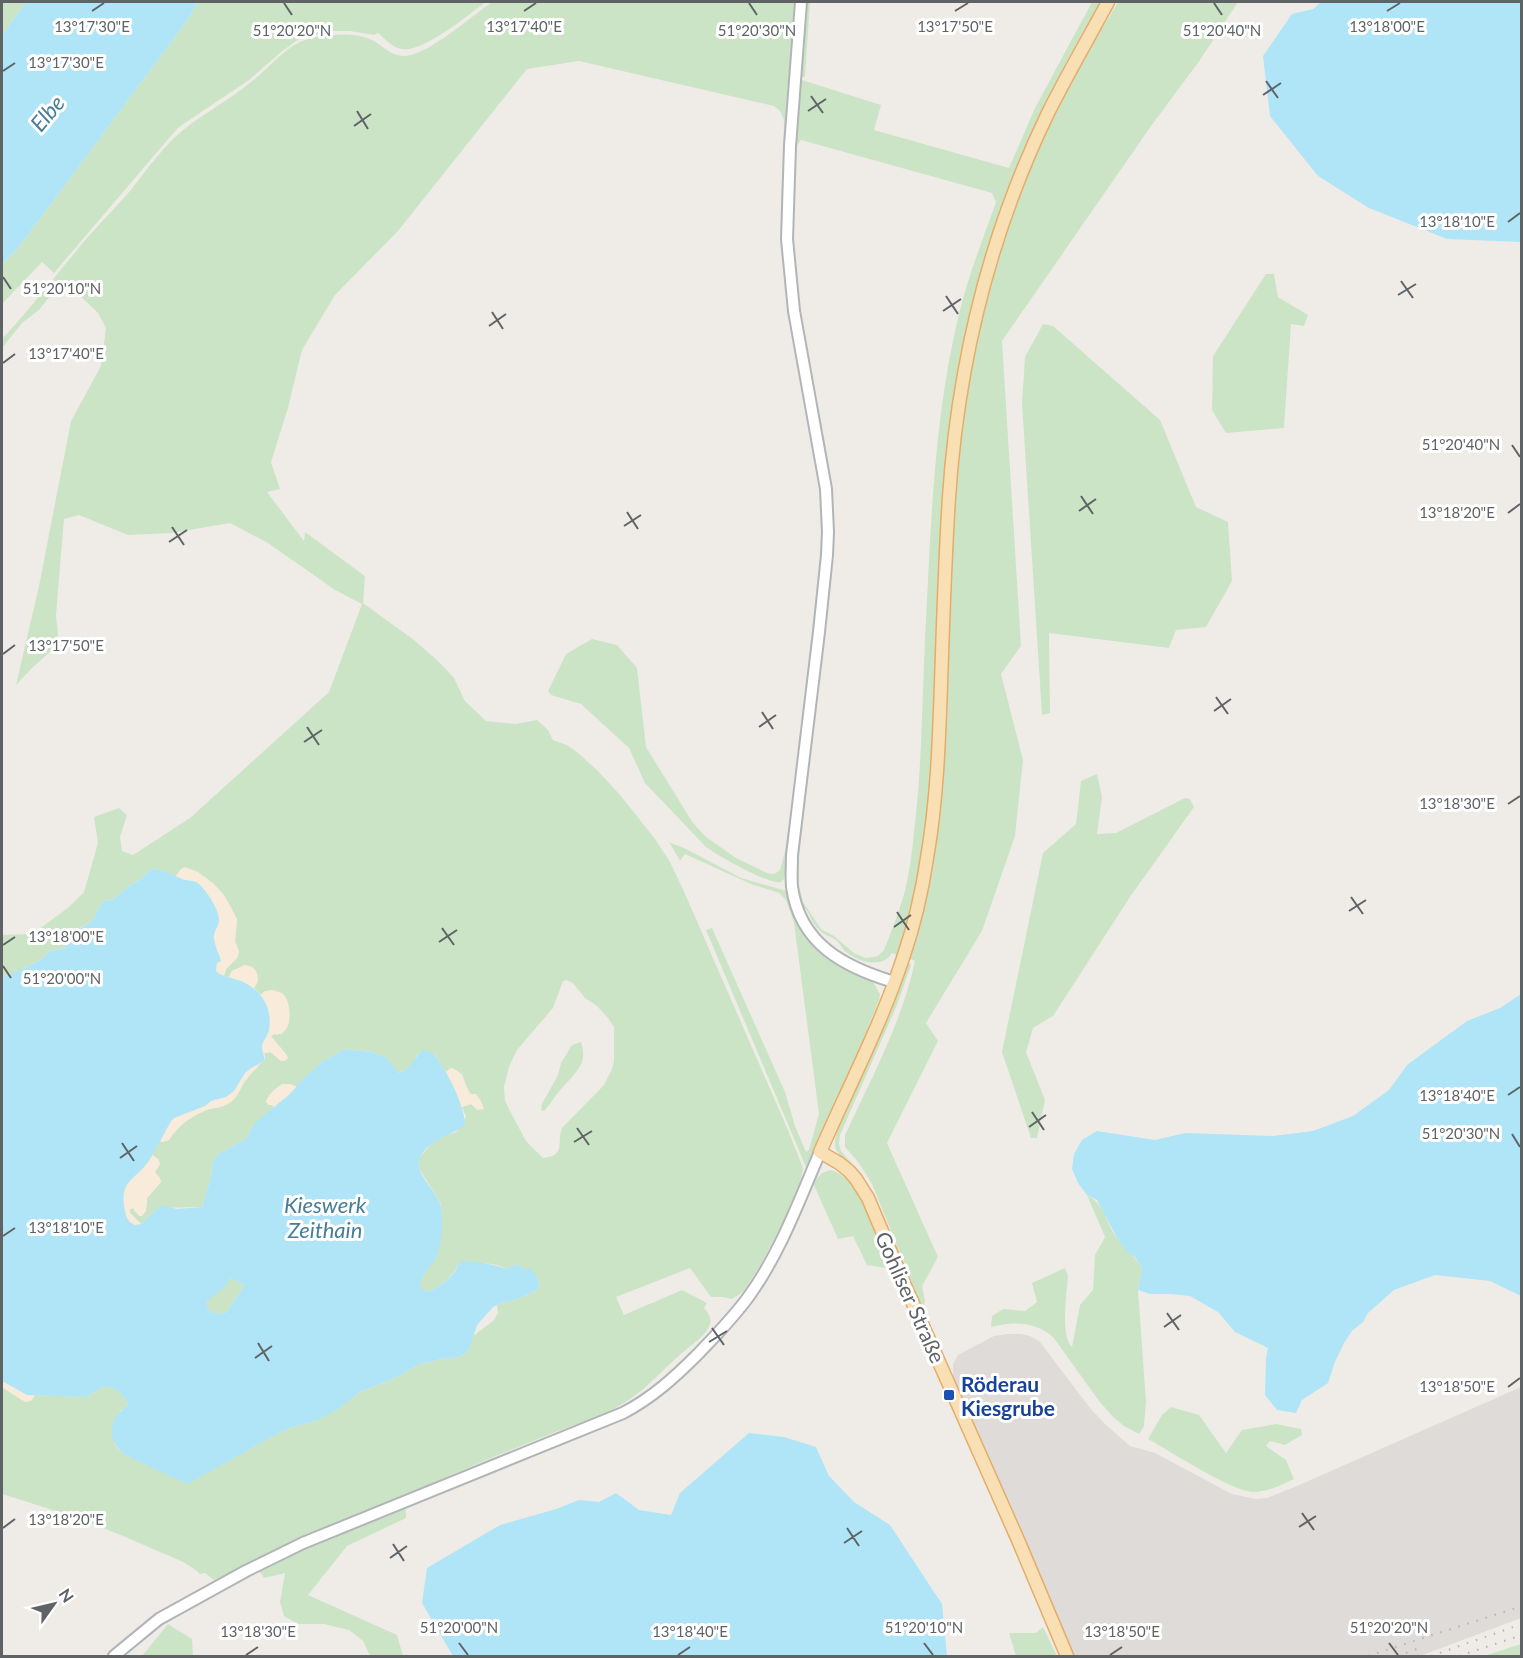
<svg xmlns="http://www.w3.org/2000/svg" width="1523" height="1658" font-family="Lato,sans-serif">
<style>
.industrial{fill:#dedbd9}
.green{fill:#cce4c6;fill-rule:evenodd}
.sand{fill:#f8ebda}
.water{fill:#afe5f7;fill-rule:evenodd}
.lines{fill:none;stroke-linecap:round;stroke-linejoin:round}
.minor-casing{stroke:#b2b5b8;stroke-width:14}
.major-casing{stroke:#e5ac6a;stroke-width:15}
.minor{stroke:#fff;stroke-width:10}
.major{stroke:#f8e0b4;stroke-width:12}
.rail{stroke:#b3b4b4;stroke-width:2;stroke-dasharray:1.5 8;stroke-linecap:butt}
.ticks{fill:none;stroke:#5f6366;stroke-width:2}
.transit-dot{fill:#1a4fb4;stroke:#fff;stroke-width:2}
.labels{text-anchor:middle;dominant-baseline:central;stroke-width:6;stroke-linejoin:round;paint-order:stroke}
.street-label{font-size:21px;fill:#5f6366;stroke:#fff}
.transit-label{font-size:21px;font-weight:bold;fill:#164399;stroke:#fff;text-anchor:start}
.water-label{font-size:22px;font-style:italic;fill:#467d98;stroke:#fff}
.ticks-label{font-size:15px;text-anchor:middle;fill:#5f6366;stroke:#fff;stroke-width:6;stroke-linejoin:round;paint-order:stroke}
</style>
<rect width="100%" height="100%" fill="#efece7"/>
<path class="industrial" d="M1007,1334H1020L1030,1336L1040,1342L1090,1408L1105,1424L1130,1446L1155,1453L1232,1494L1256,1499L1267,1498L1297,1486L1521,1387V1618L1420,1656H1073L1043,1583L953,1382V1364L958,1355L994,1336Z"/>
<g class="green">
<path d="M2,2H26L2,35Z"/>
<path d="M198,2H486C469,14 422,54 401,49C392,47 385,39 378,33L374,35L350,31H332L299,39L281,52L249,80L179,127L170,137L54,273L42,262L2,304V264L19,247L189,18Z"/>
<path d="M492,2H797L784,212L822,488L824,532L822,561L789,853L784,879C781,882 781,883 776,882C761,880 718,856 706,847L645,783L629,748L581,704L551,695L548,691L566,654L592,639L617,645L637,668L646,747L693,823L706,837L736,858L767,873L774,874L780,870L785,852L795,781L820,560L821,532L820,489L788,310L784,273L781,212L784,120L780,111L774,106L579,61L527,69L398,231L335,295L302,350L288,408L271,462L280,489L267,492L304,541L305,532L365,576L363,603L414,640L439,662L454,678L465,701L486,721L515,724L537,720L548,730L553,740L567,745L577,752L598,771L621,796L655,839L670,862L682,887L788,1130L803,1168L801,1179L782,1224L761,1264L743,1292L732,1299L723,1297H711L690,1268L616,1297L624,1315L682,1290L707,1303L704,1308C723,1327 694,1342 682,1353C662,1370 646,1390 624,1403C600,1418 574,1424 548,1435C500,1454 453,1474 405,1495L406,1518L347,1546L308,1595L397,1635L403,1656H370L363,1641L349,1630L324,1624H298L284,1616L280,1602L285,1573L264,1578L253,1562L214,1580L205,1573L200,1574C188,1562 171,1557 155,1550C105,1527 54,1510 2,1494V1387L22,1400L31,1401L35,1395L84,1397C91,1395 95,1391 101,1388C112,1383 125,1394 128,1404L126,1408L120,1411C114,1432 106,1444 129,1457L187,1483L277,1434L292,1427L316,1421L345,1403L360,1392L399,1376L420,1364L441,1359L460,1357L469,1350L473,1336L493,1321L498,1313L497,1305L501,1303L515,1300L537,1290L539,1288V1282L524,1269L516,1264L507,1269C492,1261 475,1263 458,1265C453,1277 438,1289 426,1292L422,1290L420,1286V1280L437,1256L442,1221L441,1205L437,1197L418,1167L419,1158L431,1144L443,1136L456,1132L466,1117L462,1107L471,1104L478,1110C473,1098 466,1087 462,1074L451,1068L446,1072L435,1055H417C413,1064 409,1070 398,1073L386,1057L371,1052L345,1049L323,1061L297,1087L289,1084H282L272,1105L274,1107L252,1127L246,1139L217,1155L213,1161L211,1177L202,1207L158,1208L141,1224L130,1213V1209L133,1208L136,1213L147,1206V1198L161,1182L155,1172L160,1164L158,1159L152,1155L160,1141L163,1142L169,1140C178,1125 192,1115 209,1109C214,1108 219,1108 223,1106C238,1096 249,1071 264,1061L265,1056L264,1053L270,1052L281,1061H285L271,1036L274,1034L278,1035L265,991L261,995L254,988L258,981L245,965L232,971L229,977L224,976L226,969L237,958L239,952L235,941L237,919L224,895L181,869L176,876L156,869H151L140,880L132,884L112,900L103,901L92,921L80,928L64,948L50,951L42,959L14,973L2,977V935L27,934L38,930L69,907L84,892L98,843L94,817L119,808L127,815L120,837L122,851L133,855L190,818L329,692L362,604L335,590L268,543L230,523L172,533L128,535L79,515L64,519L56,615L58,634L53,649L32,668L16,685L39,586L71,421L101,366L106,328L98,313L71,287H62L55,290L39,310L22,323L2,348V339C32,307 58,272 87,238C101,222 116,207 130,191C144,173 158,154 174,138C197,116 226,103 251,82C267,70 281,51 300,42C318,34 354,31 372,40C382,45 391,56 404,56C427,56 472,16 492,2ZM566,980L573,983L585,998L597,1006L608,1018L614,1027V1061L612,1069L604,1085L562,1128C556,1143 567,1155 543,1158L526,1141L509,1109L505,1100L504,1087L509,1067L517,1050L553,1008L563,981Z"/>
<path d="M805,2H810L805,77H799Z"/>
<path d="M1092,2H1101L1044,112L963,360L930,809L914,898L897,955L892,953C883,969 859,962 846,952C843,950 841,945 837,941C831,936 823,935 818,929C812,923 810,915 806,909H803L796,878L797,857L831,556L795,287L791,212L799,81L802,80L881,105L874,130L1009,168L1035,108ZM801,140L992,193L996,202C983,239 968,276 959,314C933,420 931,530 925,638C922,703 922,768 914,832C912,853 909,875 904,895C898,914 891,932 884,950L878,956L866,958L854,953L834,936L821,929L803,902L799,886V857C807,785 816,713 824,641C829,597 836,551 833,506C831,465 821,425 814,385C800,316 788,246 794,174C795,163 793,148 801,140Z"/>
<path d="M1118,2H1238L1200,60L1151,126L1002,341L1021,646L1001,674L1023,760L1015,836L982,931L926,1023L938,1041L887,1143L938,1257L922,1286L925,1301L923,1309L872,1184L859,1163L845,1147V1135C871,1079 902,1022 915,961L908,958L926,887L953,496L970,362L997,253L1040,141L1094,34L1098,35Z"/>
<path d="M1266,274H1274L1278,297L1308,315L1304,326L1291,324L1284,428L1226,433L1212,410L1213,356Z"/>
<path d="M1043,324L1053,326L1160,420L1196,507L1228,522L1232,581L1206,627L1176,630L1169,648L1049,633L1050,713L1042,715L1022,403L1025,357Z"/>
<path d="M1097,774L1102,797L1097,834L1116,833L1185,798L1190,799L1194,807L1130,897L1053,1016L1033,1028L1026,1052L1045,1100L1037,1138H1031L1002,1052L1043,853L1076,824L1081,781Z"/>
<path d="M669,842L686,849L741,878L787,891L802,928L815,947L833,961L873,982L880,994L879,1000L860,1047L806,1167L706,930L712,928L785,1092L795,1126L806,1152L809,1150L819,1114L794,923L786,900L779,893L751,884L685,854L680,861Z"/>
<path d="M907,963L911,964L910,968L897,1005L840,1135L839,1144L841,1151L860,1173L866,1184C859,1176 837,1155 835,1147C834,1141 836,1134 838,1128L886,1020Z"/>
<path d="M581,1042C589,1064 574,1074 562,1088C555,1095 551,1104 544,1111L541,1110L542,1104L558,1075L561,1063L572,1045Z"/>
<path d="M830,1170C860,1175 881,1244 892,1269L867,1265L853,1236L838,1239L813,1183L822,1173Z"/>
<path d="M1087,1195C1106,1205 1105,1222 1117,1238C1125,1249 1135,1256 1142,1268L1138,1290L1146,1402L1144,1426L1139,1434L1124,1426L1113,1417L1099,1401L1053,1337C1035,1322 1014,1321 991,1327L992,1316L1003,1309L1025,1311L1037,1302L1032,1283L1065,1268L1068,1276C1067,1293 1060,1336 1072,1347L1080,1305L1093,1290L1095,1255L1105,1237Z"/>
<path d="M229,1278L244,1284L243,1287L227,1312C218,1315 205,1314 207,1301Z"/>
<path d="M1171,1407L1199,1415L1226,1453L1242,1430L1276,1424L1301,1429L1302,1435L1285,1445L1270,1441L1266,1446L1286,1460L1294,1479C1281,1485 1268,1492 1253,1492C1231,1491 1170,1451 1148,1439L1162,1415Z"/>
<path d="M168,1624L192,1639L193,1656H142Z"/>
<path d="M1043,1627L1057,1656H1016L1009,1633H1036Z"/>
<path d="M1521,1644V1656H1484Z"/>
</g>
<g class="sand">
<path d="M185,867L198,872L213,883L224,895L237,919L235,941L239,952L237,958L226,969L224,976C213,973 214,965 221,958C216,951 212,939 215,931C216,928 219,926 219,923C222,907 203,889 192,880L188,881L176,876L181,869Z"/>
<path d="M245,965C255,966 258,972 258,981L254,988L229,977L232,971Z"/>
<path d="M272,990C275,991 280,992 282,993C290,999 291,1017 288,1026C287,1028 284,1032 282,1034H274L271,1036L286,1054L288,1058L285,1061H281L271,1052L264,1053C262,1045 265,1041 268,1034C272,1021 269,1006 261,995L265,991Z"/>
<path d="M259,1065C256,1070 253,1071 249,1075C242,1083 240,1095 231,1102C224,1107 216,1107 209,1109C192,1116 178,1125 169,1140L163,1142L160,1141C164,1135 167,1126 172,1120C178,1114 210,1104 220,1099C236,1090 242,1071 259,1065Z"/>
<path d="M451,1068C465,1072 462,1085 471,1094H476L481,1101L484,1109L478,1110L471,1104L462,1107L446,1072Z"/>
<path d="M282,1084H290L297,1087L274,1107L272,1105H269L266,1102C268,1094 275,1089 282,1084Z"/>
<path d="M152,1155L158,1159L160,1164L155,1172L160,1178L161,1182L147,1198L146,1211L142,1216H139L133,1208L130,1209V1213L141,1224L135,1225C127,1221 126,1216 124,1207C120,1177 140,1177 152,1155Z"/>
<path d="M2,1381L27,1395H35L31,1401L25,1402L2,1387Z"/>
</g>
<g class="water">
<path d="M26,2H198L189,18L19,247L2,264V35Z"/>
<path d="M1321,2H1521V242L1447,239L1369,208L1318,176L1270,116L1263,56L1292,14L1313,9Z"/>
<path d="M151,869C162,869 172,874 182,879C187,881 191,880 196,882C205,887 220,911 219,921C218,928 213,932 214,939C215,946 219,954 221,961L217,963L216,971C222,977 233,978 241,981C261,990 273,1007 269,1030C268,1036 262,1041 262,1047C262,1053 265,1055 264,1061L251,1068L245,1073L234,1091L226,1097L211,1101L205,1106L174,1118L171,1121C164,1134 157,1147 150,1159C138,1179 120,1179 124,1206C126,1216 126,1221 135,1225L141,1224L158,1208L164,1206L177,1209L202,1207L211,1177L213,1161L217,1155L246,1139L252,1127L257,1121L290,1094L303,1079L323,1061L345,1049L371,1052L386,1057L399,1073C412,1069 413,1058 423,1050C427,1051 432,1052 435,1056C446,1068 466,1109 465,1125C450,1136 430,1139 420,1157C412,1172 438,1191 441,1207C443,1222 442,1244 436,1258C431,1268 420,1275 420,1286L426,1292C436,1290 450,1279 456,1270C458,1266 457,1265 461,1262C468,1259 500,1266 507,1269L516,1264L524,1269H531C536,1274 539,1280 539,1288L537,1290L515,1300L501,1303L493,1307L477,1325L469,1350L460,1357L441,1359L420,1364L399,1376L360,1392L338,1409L316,1421L292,1427L277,1434L187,1484L129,1457C114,1449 105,1430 118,1414C121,1410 125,1409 128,1404C125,1394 111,1383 101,1388C95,1391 91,1395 84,1397L27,1395L2,1381V977L14,973L42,959L50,951L64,948L81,928L92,921L103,901L112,900L132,884L140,880ZM229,1278L244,1284L243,1287L227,1312C218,1315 205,1314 207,1301L227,1285Z"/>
<path d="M1521,994V1296L1490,1281L1435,1275L1394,1290L1368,1313L1363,1322L1352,1331L1344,1343L1335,1362L1328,1383L1302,1400L1296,1413L1277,1410L1265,1395L1266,1358L1268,1348L1235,1332L1218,1312L1190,1296L1170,1294H1150L1138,1290L1142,1268L1135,1257L1129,1254L1117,1238L1097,1200L1087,1195L1078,1183L1072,1169L1074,1154L1082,1140L1097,1131L1155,1140L1185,1133L1273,1136L1313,1131L1353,1116L1389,1090L1407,1065L1467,1021L1500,1008Z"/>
<path d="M749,1433L784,1437L816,1447L829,1476L854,1502L890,1525L942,1604L947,1656H453L422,1603L427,1568L500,1525L556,1509L579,1500L599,1502L616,1493L639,1510L671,1515L680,1493Z"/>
</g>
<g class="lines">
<g class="minor-casing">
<g id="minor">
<path d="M801,2L790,146L787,239L794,311L826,489L828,532L827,555L819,632L792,855C792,865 791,876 792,887C800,944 844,967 894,982"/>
<path d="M114,1656L159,1619L246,1571L303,1543L623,1413C652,1398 675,1377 698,1354C716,1335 734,1317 749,1296C780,1253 799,1201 820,1152"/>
</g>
</g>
<g class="major-casing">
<path id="major" d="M1067,1656L1018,1540L907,1290L868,1198L856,1179L849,1171L839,1163L820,1152C848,1088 881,1025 903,958C914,926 922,892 927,858C937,801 939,742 941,684C943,622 945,559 949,497C958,364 990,233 1048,113C1067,75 1088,39 1108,2"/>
</g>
<use href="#minor" class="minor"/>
<use href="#major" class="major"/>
<g class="rail">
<path d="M1368,1656L1522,1606"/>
<path d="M1397,1656L1423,1647"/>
<path d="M1431,1656L1522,1624"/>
<path d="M1459,1656L1522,1635"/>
</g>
</g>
<path class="ticks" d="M284,3L292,15M749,3L757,15M1214,3L1222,15M92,11L104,3M524,11L536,3M955,11L968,3M1387,11L1400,3M3,71L15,63M1266,81L1278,98M1263,95L1281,83M811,96L823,113M357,111L368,129M808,111L826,99M354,126L371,114M1508,222L1520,213M3,277L11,289M1401,281L1413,298M1398,295L1416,284M946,296L958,314M943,311L961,299M492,312L503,329M489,326L506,314M3,363L15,354M1512,445L1520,457M1081,496L1093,514M1079,511L1096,499M627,512L638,529M1508,513L1520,504M624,526L641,515M172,527L184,545M169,542L187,530M3,654L15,645M1216,697L1228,714M1214,711L1231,699M762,712L773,729M307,727L319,745M759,727L776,715M304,742L322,730M1508,804L1520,796M1351,897L1363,914M1349,911L1366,900M897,912L909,930M894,927L911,915M442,928L454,945M439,942L457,930M3,945L15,937M3,966L11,978M1508,1095L1520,1087M1032,1112L1044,1130M1029,1127L1046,1115M577,1128L589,1145M1512,1134L1520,1147M574,1142L592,1131M122,1143L134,1161M120,1158L137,1146M3,1236L15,1228M1167,1313L1179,1330M1164,1327L1181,1315M712,1328L724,1345M709,1342L727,1331M258,1343L269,1361M255,1358L272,1346M1508,1387L1520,1378M1302,1513L1314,1530M1299,1527L1316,1516M3,1528L15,1519M847,1528L859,1546M844,1543L862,1531M393,1544L404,1561M390,1558L407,1546M459,1643L468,1655M924,1643L933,1655M1389,1643L1398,1655M246,1655L258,1647M678,1655L690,1647M1110,1655L1122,1647"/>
<rect class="transit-dot" x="943" y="1389" width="12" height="12" rx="3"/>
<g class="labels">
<g class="street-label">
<text transform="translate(911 1297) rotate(66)">Gohliser Straße</text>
</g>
<g class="transit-label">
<text x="961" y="1383">Röderau<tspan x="961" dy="24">Kiesgrube</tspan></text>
</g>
<g class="water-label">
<text transform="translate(47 113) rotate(-50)">Elbe</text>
<text x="325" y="1204">Kieswerk<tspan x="325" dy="25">Zeithain</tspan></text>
</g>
</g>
<g class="ticks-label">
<text x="92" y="32">13°17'30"E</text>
<text x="524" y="32">13°17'40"E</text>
<text x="955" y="32">13°17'50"E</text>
<text x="1387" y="32">13°18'00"E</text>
<text x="292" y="36">51°20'20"N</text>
<text x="757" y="36">51°20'30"N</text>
<text x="1222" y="36">51°20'40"N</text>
<text x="66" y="68">13°17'30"E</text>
<text x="1457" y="227">13°18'10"E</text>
<text x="62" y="294">51°20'10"N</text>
<text x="66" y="359">13°17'40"E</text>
<text x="1461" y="450">51°20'40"N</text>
<text x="1457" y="518">13°18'20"E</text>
<text x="66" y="651">13°17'50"E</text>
<text x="1457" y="809">13°18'30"E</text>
<text x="66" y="942">13°18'00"E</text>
<text x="62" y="984">51°20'00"N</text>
<text x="1457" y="1101">13°18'40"E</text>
<text x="1461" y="1139">51°20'30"N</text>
<text x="66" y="1233">13°18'10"E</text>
<text x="1457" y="1392">13°18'50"E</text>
<text x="66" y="1525">13°18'20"E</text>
<text x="459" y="1633">51°20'00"N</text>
<text x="924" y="1633">51°20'10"N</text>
<text x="1389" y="1633">51°20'20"N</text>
<text x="258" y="1637">13°18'30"E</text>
<text x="690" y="1637">13°18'40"E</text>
<text x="1122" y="1637">13°18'50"E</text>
</g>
<rect width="1523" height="1658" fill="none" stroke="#5f6366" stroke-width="6"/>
<g transform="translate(54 1604) rotate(56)" stroke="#ffffff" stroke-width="4.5" paint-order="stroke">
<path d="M0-4.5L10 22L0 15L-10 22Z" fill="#5f6366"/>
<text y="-9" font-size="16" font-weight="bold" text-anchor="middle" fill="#5f6366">N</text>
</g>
</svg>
